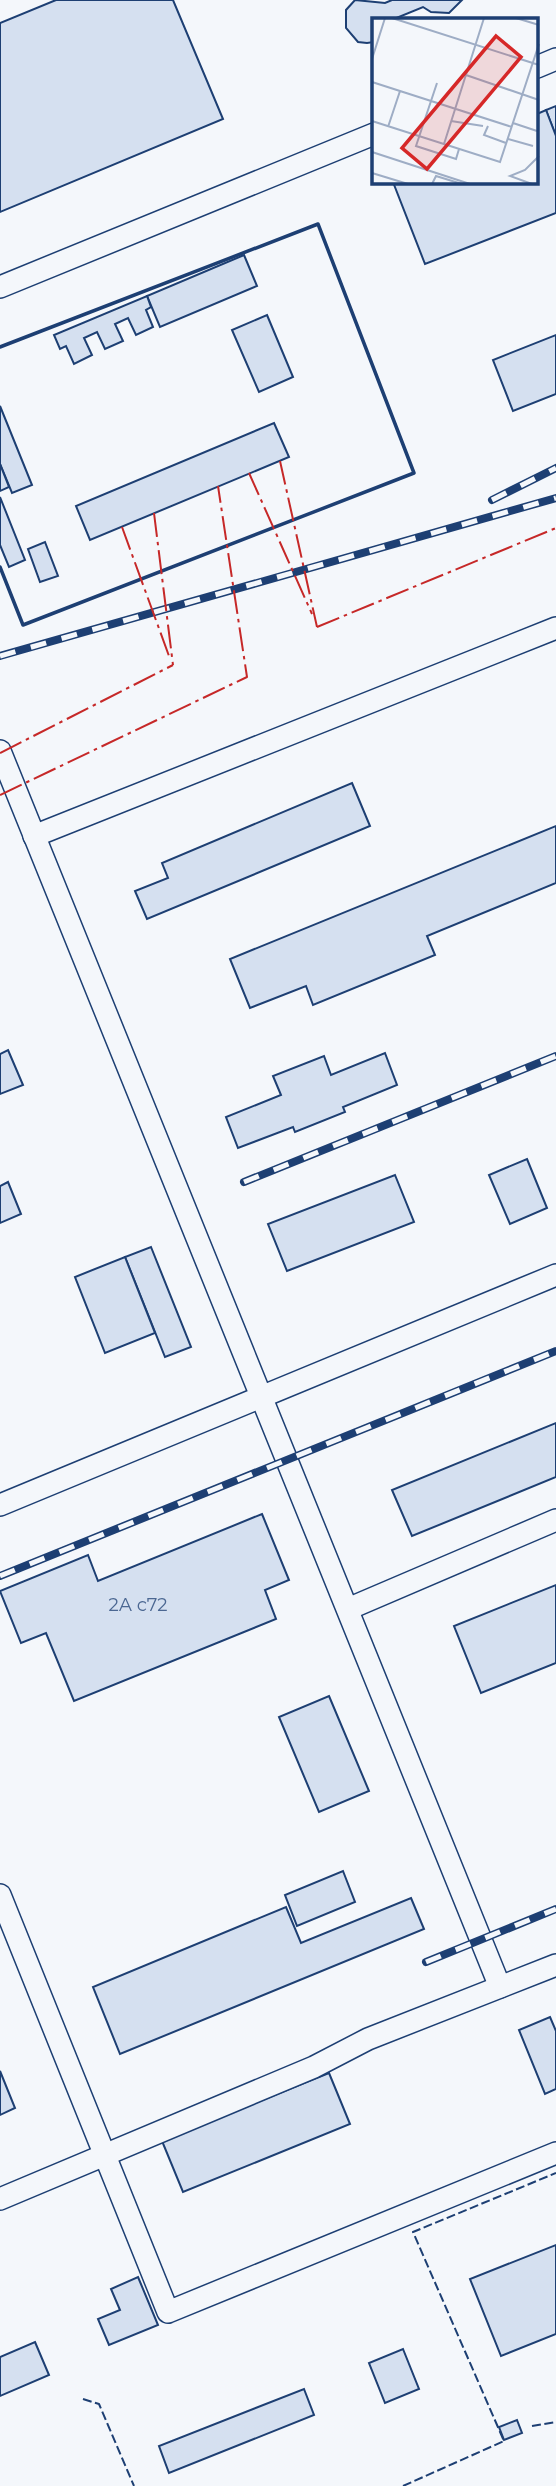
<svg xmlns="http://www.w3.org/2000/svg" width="556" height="2486" font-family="Montserrat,sans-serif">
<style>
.building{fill:#d5e0f0;stroke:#1d3f73;stroke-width:2}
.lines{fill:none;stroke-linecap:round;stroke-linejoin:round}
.minor-casing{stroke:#1d3f73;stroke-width:24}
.minor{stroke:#f4f7fb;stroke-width:21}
.rail-casing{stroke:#1d3f73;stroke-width:8}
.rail{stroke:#f4f7fb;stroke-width:5;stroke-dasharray:16;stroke-linecap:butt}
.fence{stroke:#1d3f73;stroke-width:2;stroke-dasharray:9 3.5;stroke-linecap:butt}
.wall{stroke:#1d3f73;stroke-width:3.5}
.power{stroke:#c62828;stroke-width:2;stroke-dasharray:24 5 3.5 5;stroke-linecap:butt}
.labels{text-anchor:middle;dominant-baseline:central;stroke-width:5;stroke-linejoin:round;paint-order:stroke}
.number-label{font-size:18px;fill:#4b6792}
.inset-road{fill:none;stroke:#9eadc5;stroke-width:2}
.view{fill:#d62828;fill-opacity:0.15;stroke:#d62828;stroke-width:3.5}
.inset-edge{fill:none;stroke:#1d3f73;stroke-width:3.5}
</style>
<rect width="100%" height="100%" fill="#f4f7fb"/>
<g class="building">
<path d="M56,0H173L223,119L0,212V23Z"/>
<path d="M355,0L385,3L392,0H462L449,13L431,12L423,7L394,19H374V42L367,43L358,42L346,28V10Z"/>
<path d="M556,106V136L546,110Z"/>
<path d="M546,110L556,136V213L425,264L393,182H537V114Z"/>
<path d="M244,255L257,286L160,327L147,296Z"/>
<path d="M147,296L151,307L146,310L153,327L136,335L128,318L115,324L123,341L105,349L97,332L84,338L92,355L74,364L66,346L60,349L54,335Z"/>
<path d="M267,315L293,377L259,392L232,330Z"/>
<path d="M556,335V394L513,411L493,360Z"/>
<path d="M0,406L32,485L12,493L0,464Z"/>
<path d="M274,423L289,457L90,540L76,506Z"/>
<path d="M0,464L9,487L0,491Z"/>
<path d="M0,497L25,560L9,567L0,545Z"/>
<path d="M45,542L58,576L40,582L28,549Z"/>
<path d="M352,783L370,826L147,919L135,891L168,878L162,863Z"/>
<path d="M556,826V883L427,936L435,955L313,1005L306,986L250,1008L230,959Z"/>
<path d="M8,1050L23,1085L0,1094V1054Z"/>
<path d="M385,1053L397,1085L343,1107L345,1112L295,1132L293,1127L238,1148L226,1117L281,1095L273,1076L324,1056L331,1075Z"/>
<path d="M527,1159L547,1208L510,1224L489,1175Z"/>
<path d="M395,1175L414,1222L287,1271L268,1224Z"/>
<path d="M8,1182L21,1214L0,1223V1186Z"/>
<path d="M151,1247L191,1347L165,1357L125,1257Z"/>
<path d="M125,1257L155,1333L105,1353L75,1277Z"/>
<path d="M556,1423V1477L412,1536L392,1490Z"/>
<path d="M262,1514L289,1580L265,1590L276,1619L74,1701L46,1633L21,1643L0,1591L88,1555L98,1581Z"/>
<path d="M556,1585V1663L481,1693L454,1626Z"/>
<path d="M329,1696L369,1791L319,1812L279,1717Z"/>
<path d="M343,1871L355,1902L297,1926L285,1895Z"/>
<path d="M411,1898L424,1929L120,2054L93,1987L286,1907L301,1943Z"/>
<path d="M550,2017L556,2031V2089L545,2094L519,2030Z"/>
<path d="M0,2071L15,2108L0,2115Z"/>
<path d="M329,2073L350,2124L183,2192L162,2141Z"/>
<path d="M556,2245V2334L501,2356L470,2279Z"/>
<path d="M138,2277L158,2325L109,2345L98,2319L120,2310L111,2289Z"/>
<path d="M35,2342L49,2375L0,2396V2357Z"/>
<path d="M403,2349L419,2389L385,2403L369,2363Z"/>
<path d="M304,2389L314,2415L169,2473L159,2446Z"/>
<path d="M517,2420L522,2433L504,2440L499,2427Z"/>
</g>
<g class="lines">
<g class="minor-casing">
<g id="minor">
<path d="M537,67L556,59"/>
<path d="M0,287L374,134"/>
<path d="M0,751L500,1987"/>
<path d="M34,836L556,628"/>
<path d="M0,1505L556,1275"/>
<path d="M348,1609L556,1520"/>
<path d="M0,1895L168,2312L556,2153"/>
<path d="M0,2199L314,2067L368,2039L556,1965"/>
</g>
</g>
<use href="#minor" class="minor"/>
<g class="rail-casing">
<g id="rail">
<path d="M492,500L556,468"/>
<path d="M0,656L556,498"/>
<path d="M244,1182L556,1056"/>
<path d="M0,1576L556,1351"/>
<path d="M426,1962L556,1909"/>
</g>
</g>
<use href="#rail" class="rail"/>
<g class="fence">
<path d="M83,2399L99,2404L134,2486"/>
<path d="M532,2426L556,2422"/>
<path d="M403,2486L504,2441L413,2232L556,2173"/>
</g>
<path class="wall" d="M0,347L318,224L414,473L23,625L0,567"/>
<g class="power">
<path d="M280,461L317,627"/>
<path d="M249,473L312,614"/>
<path d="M154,513L173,665"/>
<path d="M122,527L169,656"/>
<path d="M317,627L556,528"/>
<path d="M0,753L173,665"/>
<path d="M0,795L247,677L218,486"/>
</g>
</g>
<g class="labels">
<g class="number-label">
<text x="138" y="1605">2А с72</text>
</g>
</g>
<g transform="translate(372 18)">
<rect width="166" height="166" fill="#f4f7fb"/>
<path class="inset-road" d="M20,0L167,47M144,0L167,7M0,41L13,0M94,57L167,82M0,64L140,109M65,65L44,128L84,141L87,131M0,103L128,144L167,26M79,103L111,108M141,105L165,113M116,108L112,117L134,125M16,109L28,73M136,121L161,128M72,126L112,0M0,134L98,166M0,155L36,166M60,166L64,158L90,166M160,166L138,158L153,152L167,138"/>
<path class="view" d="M124,18L149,39L55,151L30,130Z"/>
<rect width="166" height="166" class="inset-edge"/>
</g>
</svg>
